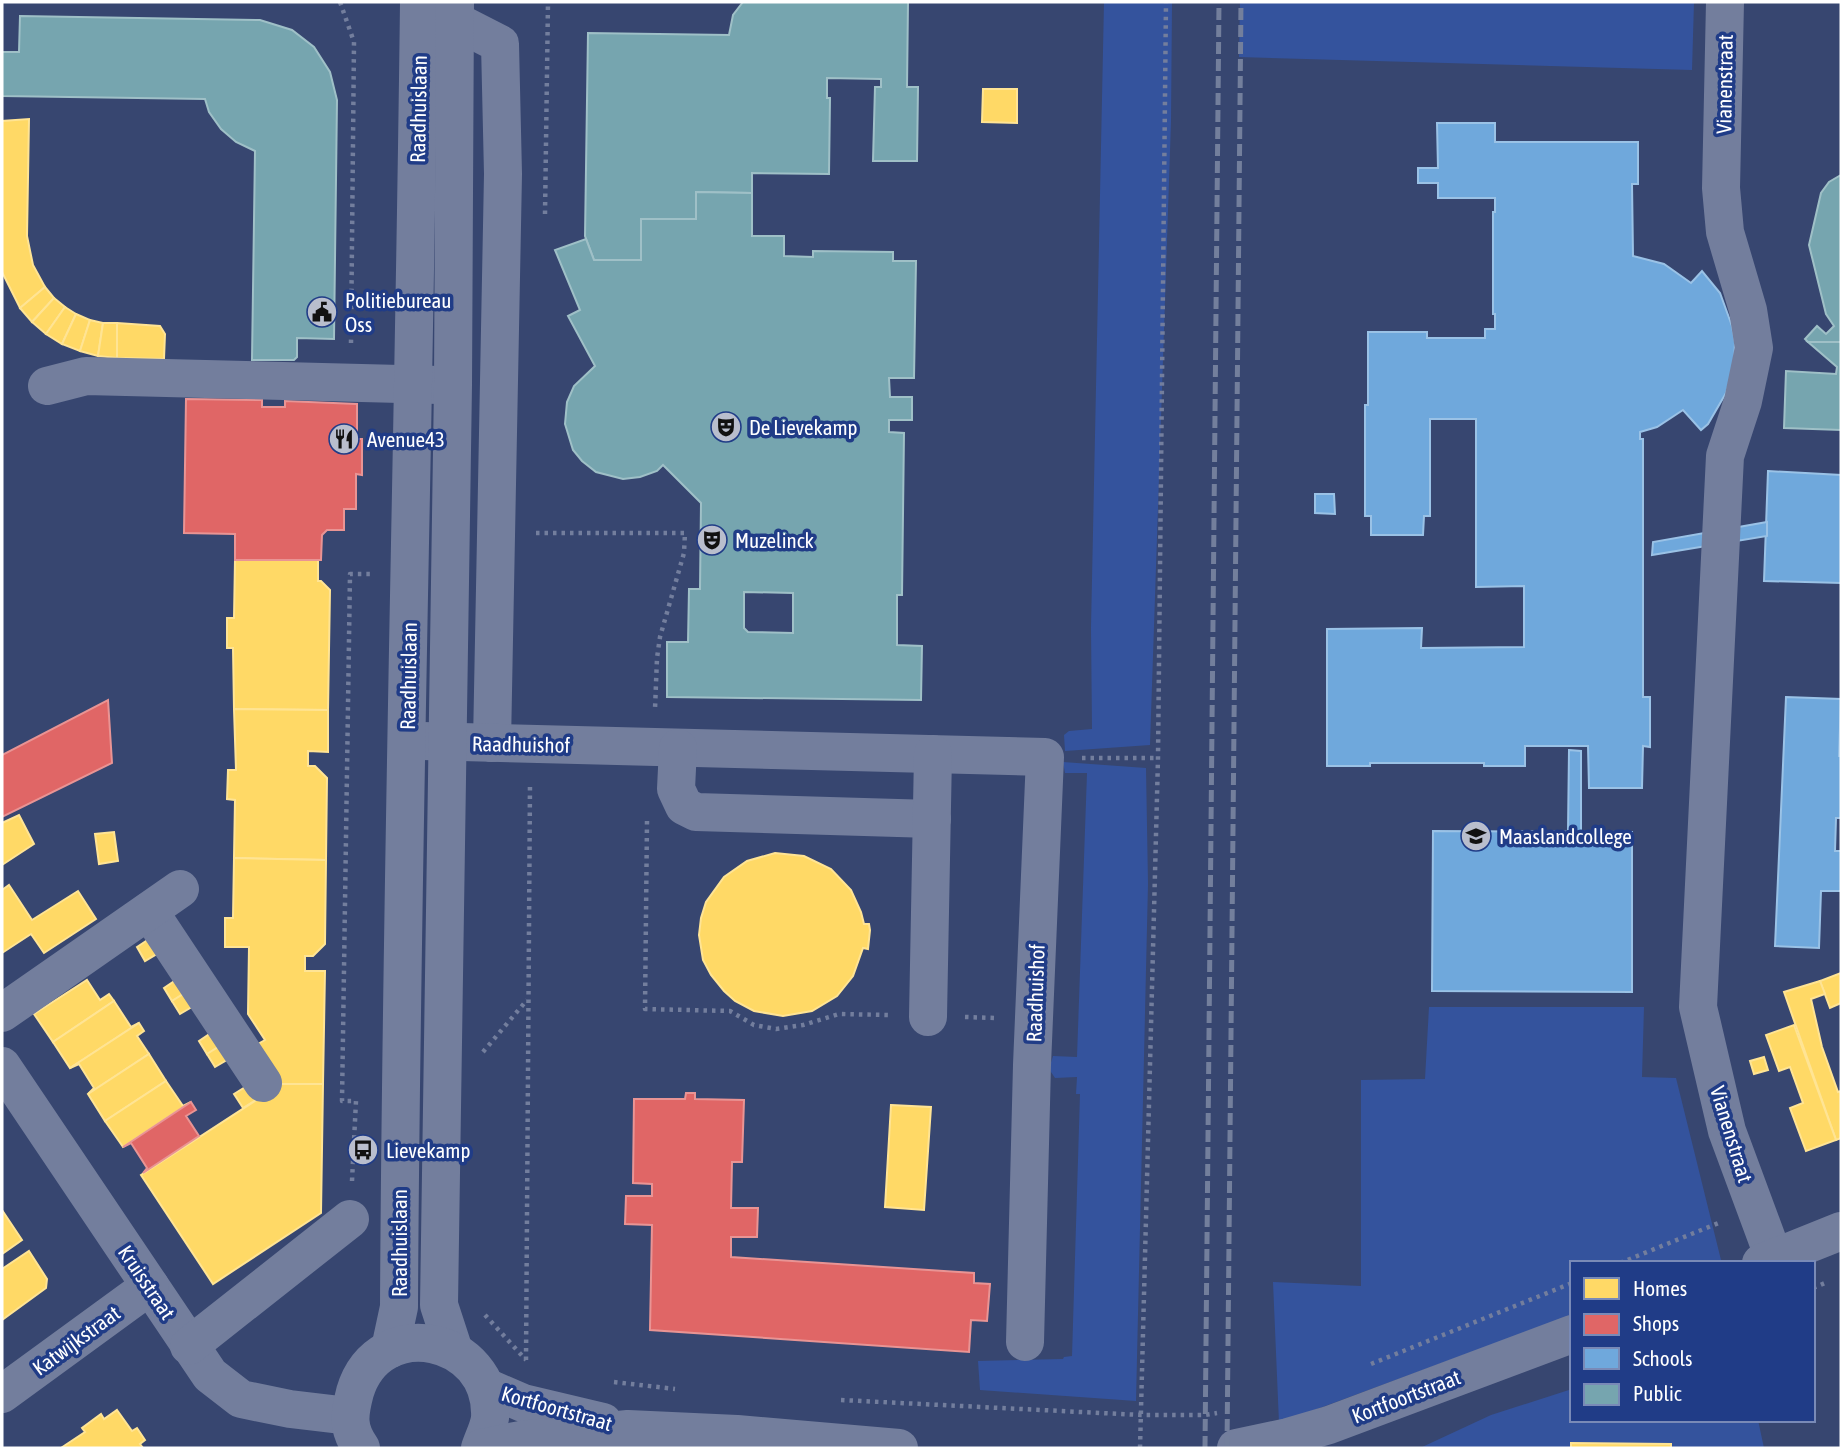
<svg xmlns="http://www.w3.org/2000/svg" width="1843" height="1450" font-family="'Asap Condensed',sans-serif">
<style>
.green{fill:#34539d}
.homes{fill:#ffd966;stroke:#ffe494;stroke-width:2}
.shops{fill:#e06666;stroke:#e99494;stroke-width:2}
.schools{fill:#6fa8dc;stroke:#9ac2e6;stroke-width:2}
.public{fill:#76a5af;stroke:#9fc0c7;stroke-width:2;fill-rule:evenodd}
.lines{fill:none;stroke-linecap:round;stroke-linejoin:round}
.path{stroke:#737e9d;stroke-width:4.5;stroke-dasharray:3.5 5;stroke-linecap:butt}
.minor{stroke:#737e9d;stroke-width:38}
.rail{stroke:#737f9c;stroke-width:5;stroke-dasharray:12 5;stroke-linecap:butt}
.labels{text-anchor:middle;dominant-baseline:central;stroke-width:7;stroke-linejoin:round;paint-order:stroke}
.street-label{font-size:21px;fill:#fff;stroke:#203c87}
.poi-label{font-size:21px;fill:#fff;stroke:#203c87;text-anchor:start}
</style>
<rect width="100%" height="100%" fill="#374670"/>
<g class="green">
<path d="M1104,2H1172L1171,122L1150,745L1065,751L1064,735L1069,731L1092,729L1091,628Z"/>
<path d="M1240,2H1694L1692,70L1239,57Z"/>
<path d="M1063,762L1146,768L1148,884L1136,1401L980,1390L978,1361L1063,1359L1064,1357L1072,1356L1080,1094H1076L1077,1077L1055,1078L1049,1069L1053,1056L1077,1057L1087,773H1065Z"/>
<path d="M1429,1007H1644L1642,1077L1676,1078L1721,1260L1712,1263H1572V1315L1279,1423L1273,1282L1361,1286V1080L1425,1079Z"/>
<path d="M1572,1389V1420H1758L1764,1448H1420L1491,1415Z"/>
</g>
<g class="homes">
<path d="M983,89H1017V123L982,122Z"/>
<path d="M29,119L27,236L33,265L45,287L20,308L2,272V121Z"/>
<path d="M45,287L54,298L32,322L20,308Z"/>
<path d="M54,298L65,307L46,334L32,322Z"/>
<path d="M65,307L76,314L62,344L46,334Z"/>
<path d="M76,314L90,320L80,351L62,344Z"/>
<path d="M90,320L103,323L98,356L80,351Z"/>
<path d="M103,323H117V358L98,356Z"/>
<path d="M117,323L160,326L165,334L164,359L117,358Z"/>
<path d="M235,560H318V581H321L330,590L328,710L234,709L233,648H227V618H234Z"/>
<path d="M234,709L328,710V752L308,751V766H315L327,778L326,860L234,858L235,800L227,799L228,770H236Z"/>
<path d="M19,815L34,844L2,865V823Z"/>
<path d="M114,832L118,861L99,864L95,834Z"/>
<path d="M775,853L804,856L831,869L851,890L861,912L864,924H869L870,930L868,949L863,948L853,976L837,996L812,1011L783,1016L754,1011L735,1001L724,991L711,975L703,960L699,935L701,918L706,902L724,877L747,861Z"/>
<path d="M234,858L326,860L325,944L313,956H305V971H325L323,1084H281L256,1045L265,1040L248,1014L249,947H225V918H233Z"/>
<path d="M9,885L32,920L78,891L96,919L44,953L31,934L2,953V890Z"/>
<path d="M152,937L162,951L145,961L137,947Z"/>
<path d="M1841,973V1003L1830,1008L1820,981Z"/>
<path d="M179,978L188,991L172,1001L164,988Z"/>
<path d="M87,980L100,1000L109,994L114,1001L53,1042L34,1014Z"/>
<path d="M1820,981L1825,994L1811,999L1822,1047L1838,1092L1841,1091V1138L1836,1140L1784,992Z"/>
<path d="M188,991L197,1004L180,1014L172,1001Z"/>
<path d="M114,1001L131,1027L139,1023L70,1068L53,1042Z"/>
<path d="M139,1023L144,1031L137,1036L149,1054L88,1094L94,1088L79,1064L70,1068Z"/>
<path d="M1794,1025L1836,1140L1806,1151L1790,1108L1803,1103L1790,1067L1779,1071L1766,1035Z"/>
<path d="M214,1031L223,1044L207,1054L199,1041Z"/>
<path d="M223,1044L232,1057L215,1067L207,1054Z"/>
<path d="M149,1054L166,1081L105,1121L88,1094Z"/>
<path d="M1764,1057L1768,1070L1754,1074L1750,1061Z"/>
<path d="M166,1081L183,1106L191,1102L123,1147L105,1121Z"/>
<path d="M250,1084L259,1098L243,1108L234,1094Z"/>
<path d="M281,1084H323L321,1213L213,1284L141,1175Z"/>
<path d="M891,1105L931,1107L924,1210L885,1207Z"/>
<path d="M2,1210L22,1240L2,1254Z"/>
<path d="M29,1251L47,1279L46,1288L2,1320V1269Z"/>
<path d="M117,1410L132,1431L137,1428L145,1440L140,1444L143,1448H61L85,1432L82,1428L101,1414L104,1419Z"/>
<path d="M1571,1443L1671,1444V1448H1571Z"/>
</g>
<g class="shops">
<path d="M186,399L262,400V407H285V401L357,404V439H362V475L356,474V509H344V530H327L322,535L321,560H235V534L184,533Z"/>
<path d="M108,700L112,763L2,817V755Z"/>
<path d="M686,1093H695V1099L744,1100L742,1162H732L731,1208H758L757,1237H731V1257L974,1273V1283L990,1284L987,1321L971,1320L969,1352L650,1330L652,1225L625,1224L626,1196H652V1184L633,1183L634,1099H685Z"/>
<path d="M191,1102L196,1110L186,1116L199,1136L143,1173L147,1168L131,1143L123,1147Z"/>
</g>
<g class="schools">
<path d="M1437,123H1495V142H1638V184H1632L1633,256L1664,264L1691,283L1702,271L1720,293L1732,326L1735,342L1734,368L1726,393L1708,424L1701,430L1683,410L1657,427L1640,432V439H1643V697H1650V747L1643,746L1642,788H1589L1588,746H1525V766H1484V763H1370V766H1327V629L1422,628L1421,648L1524,647V586L1476,587V419H1430V516H1424L1423,535H1371V516H1365V405H1368V332H1427V338H1485V329H1495V314H1493V212H1495V198H1438V183H1418V168H1438Z"/>
<path d="M1768,471L1841,475V583L1764,581Z"/>
<path d="M1315,494H1334L1335,514L1315,513Z"/>
<path d="M1767,522V536L1652,555L1653,542Z"/>
<path d="M1786,697L1841,699L1839,756H1841V818H1836L1835,851H1841V891H1821L1819,948L1775,946Z"/>
<path d="M1569,750L1581,751V832H1568Z"/>
<path d="M1433,831L1632,832V992L1432,991Z"/>
</g>
<g class="public">
<path d="M743,2H908L907,87H918L917,161H873L875,87H881V79L827,78V98H830L829,174L752,173V193L696,192V219H641V260H594L585,236L588,33L729,35L733,15Z"/>
<path d="M20,16L260,20L292,30L314,47L330,72L337,100L334,339L297,338V357L294,360H252L255,151L236,142L221,129L209,112L205,99L2,96V52H19Z"/>
<path d="M1841,175V342H1808L1805,339L1817,326L1826,334L1834,326L1826,314L1809,245L1821,193L1829,182Z"/>
<path d="M696,192L752,193V236H784V256L813,257V251L893,252V261H916L914,378H889L890,397H912V420H889V432L904,433L902,595H897V645L922,646L921,700L667,697V642H688L689,589H700L701,503L663,465L657,471L640,477L623,479L596,472L582,461L573,450L565,424L567,402L574,386L595,366L568,316L580,310L555,250L586,239L594,260H641V219H696ZM744,592L793,593V633L748,632L744,628Z"/>
<path d="M1808,342H1841V430L1784,428L1786,371L1836,374L1837,367Z"/>
</g>
<g class="lines">
<g class="path">
<path d="M340,2L354,42L351,343"/>
<path d="M545,214L548,2"/>
<path d="M536,533H685L684,553L660,637L657,658L655,709"/>
<path d="M1082,758H1158"/>
<path d="M647,821L645,1009L730,1011L754,1025L776,1029L803,1025L839,1014L890,1015"/>
<path d="M965,1017L995,1018"/>
<path d="M483,1052L527,1000"/>
<path d="M352,1181L356,1101H342L350,574H371"/>
<path d="M1620,1263L1721,1222"/>
<path d="M1813,1288L1825,1283"/>
<path d="M485,1315L526,1360"/>
<path d="M526,1360L530,783"/>
<path d="M1371,1364L1572,1283"/>
<path d="M614,1382L675,1389"/>
<path d="M841,1400L1141,1415H1205L1217,1413"/>
<path d="M1140,1448L1158,758L1166,2"/>
</g>
<g class="minor">
<path d="M1725,2L1721,188L1725,232L1748,310L1754,348L1743,401L1725,456L1698,1007L1727,1131L1774,1258"/>
<path d="M455,21L500,44L503,174L492,743"/>
<path d="M47,386L86,376L440,385"/>
<path d="M422,741L1045,757L1032,1065L1025,1342"/>
<path d="M678,748L676,789L684,806L696,812L932,819"/>
<path d="M149,911L263,1083"/>
<path d="M2,1013L180,889"/>
<path d="M928,1017L933,754"/>
<path d="M2,1066L210,1375L241,1399L290,1409L349,1416"/>
<path d="M1761,1263L1841,1231"/>
<path d="M189,1346L350,1219"/>
<path d="M390,1349L399,1307C401,872 414,437 419,2"/>
<path d="M454,1351L439,1305L453,385L455,2"/>
<path d="M486,1387L523,1403L603,1422"/>
<path d="M2,1394L150,1286"/>
<path d="M361,1448C347,1428 349,1415 355,1392C379,1312 494,1336 490,1418C489,1427 483,1439 480,1448"/>
<path d="M481,1448L520,1440L628,1429L737,1434L899,1448"/>
<path d="M1236,1448L1288,1437L1329,1425L1572,1334"/>
</g>
<g class="rail">
<path d="M1205,1448L1219,2"/>
<path d="M1227,1448L1241,2"/>
</g>
</g>
<defs>
<g id="civic-disc" transform="scale(1.575)"><circle r="9.5" fill="#b9becd" stroke="#203c87"/><path d="M-.6-6.5H3V-4.5H.6V-3L4-1V1h2V6H-6V1h2V-1L-.6-3ZM-1.2 2.5V6h2.4V2.5Z" fill="#111"/></g>
<g id="theatre-disc" transform="scale(1.575)"><circle r="9.5" fill="#b9becd" stroke="#203c87"/><path d="M-5-5.5Q0-4 5-5.5V0Q5 5 0 6Q-5 5-5 0ZM-3.3-2.5H-1v1.5H-3.3ZM1-2.5H3.3v1.5H1ZM-2.8 1Q0 5.5 2.8 1Z" fill="#111"/></g>
<g id="restaurant-disc" transform="scale(1.575)"><circle r="9.5" fill="#b9becd" stroke="#203c87"/><path d="M-5-6h1v4h1v-4h1v4h1v-4h1v5L-1.5 .5V6h-2V.5L-5-1ZM5-6V6H3V1.5H1.5Q1.5-4 5-6Z" fill="#111"/></g>
<g id="school-disc" transform="scale(1.575)"><circle r="9.5" fill="#b9becd" stroke="#203c87"/><path d="M0-5L7-2L0 1L-7-2ZM-4 1L0 2.5L4 1V4Q0 6-4 4Z" fill="#111"/></g>
<g id="bus-disc" transform="scale(1.575)"><circle r="9.5" fill="#b9becd" stroke="#203c87"/><path d="M-5-6H5V4H4V6H2V4H-2V6H-4V4H-5ZM-3.5-4V0h7V-4ZM-3.5 1.2v1.5H-2V1.2ZM2 1.2v1.5H3.5V1.2Z" fill="#111"/></g>
</defs>
<g fill-rule="evenodd">
<use href="#civic-disc" x="322" y="312"/>
<use href="#theatre-disc" x="726" y="427"/>
<use href="#restaurant-disc" x="344" y="439"/>
<use href="#theatre-disc" x="712" y="540"/>
<use href="#school-disc" x="1476" y="836"/>
<use href="#bus-disc" x="363" y="1150"/>
</g>
<g class="labels">
<g class="street-label">
<text transform="translate(1724 84) rotate(-89)">Vianenstraat</text>
<text transform="translate(418 109) rotate(-89)">Raadhuislaan</text>
<text transform="translate(408 676) rotate(-89)">Raadhuislaan</text>
<text transform="translate(521 744) rotate(1)">Raadhuishof</text>
<text transform="translate(1035 993) rotate(-88)">Raadhuishof</text>
<text transform="translate(1732 1134) rotate(73)">Vianenstraat</text>
<text transform="translate(399 1243) rotate(-90)">Raadhuislaan</text>
<text transform="translate(147 1282) rotate(56)">Kruisstraat</text>
<text transform="translate(76 1340) rotate(-36)">Katwijkstraat</text>
<text transform="translate(1406 1396) rotate(-21)">Kortfoortstraat</text>
<text transform="translate(557 1408) rotate(16)">Kortfoortstraat</text>
</g>
<g class="poi-label">
<text x="345" y="300">Politiebureau<tspan x="345" dy="24">Oss</tspan></text>
<text x="749" y="427">De Lievekamp</text>
<text x="367" y="439">Avenue43</text>
<text x="735" y="540">Muzelinck</text>
<text x="1499" y="836">Maaslandcollege</text>
<text x="386" y="1150">Lievekamp</text>
</g>
</g>
<rect width="1843" height="1450" fill="none" stroke="#ffffff" stroke-width="7"/>
<rect x="1570" y="1261" width="245" height="161" fill="#203c87" stroke="#798ab7" stroke-width="2"/>
<rect x="1584" y="1278" width="35" height="21" fill="#ffd966" stroke="#798ab7" stroke-width="2"/>
<text x="1633" y="1296" font-size="21" fill="#ffffff">Homes</text>
<rect x="1584" y="1314" width="35" height="21" fill="#e06666" stroke="#798ab7" stroke-width="2"/>
<text x="1633" y="1331" font-size="21" fill="#ffffff">Shops</text>
<rect x="1584" y="1348" width="35" height="21" fill="#6fa8dc" stroke="#798ab7" stroke-width="2"/>
<text x="1633" y="1366" font-size="21" fill="#ffffff">Schools</text>
<rect x="1584" y="1384" width="35" height="21" fill="#76a5af" stroke="#798ab7" stroke-width="2"/>
<text x="1633" y="1401" font-size="21" fill="#ffffff">Public</text>
</svg>
